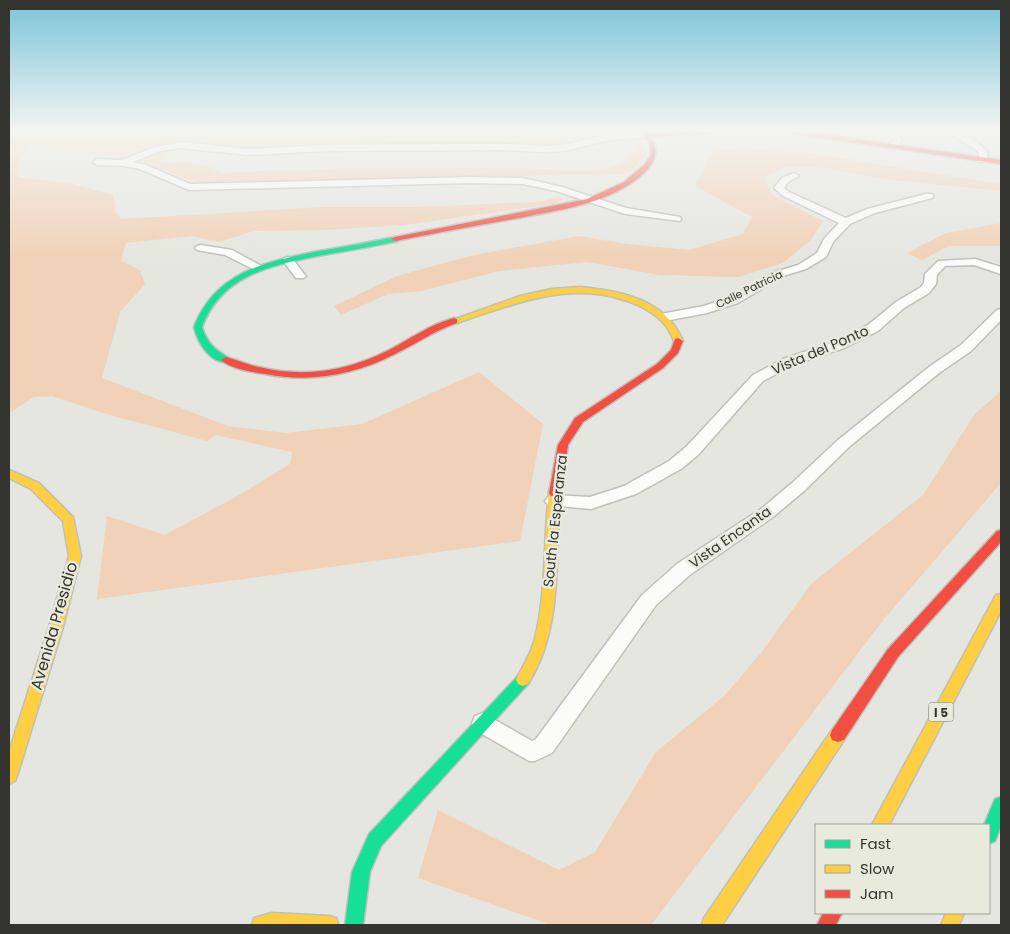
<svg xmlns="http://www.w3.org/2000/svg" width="1010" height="934" font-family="Poppins,sans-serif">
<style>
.green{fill:#f1d1b7}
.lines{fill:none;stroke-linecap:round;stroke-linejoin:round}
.street-casing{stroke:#bfc0bb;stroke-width:3}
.fast-casing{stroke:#bfc0bb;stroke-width:3}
.slow-casing{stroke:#bfc0bb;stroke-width:3}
.jam-casing{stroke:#bfc0bb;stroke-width:3}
.street{fill:#fbfbfa;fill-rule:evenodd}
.fast{fill:#16e098;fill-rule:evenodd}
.slow{fill:#ffcf43;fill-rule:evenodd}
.jam{fill:#f24e42;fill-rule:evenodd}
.labels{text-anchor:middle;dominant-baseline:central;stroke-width:5;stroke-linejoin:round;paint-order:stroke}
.far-street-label{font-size:11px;fill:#343530;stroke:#e7eadc}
.shield{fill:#e7eadc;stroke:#6a6b64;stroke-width:1}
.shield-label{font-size:12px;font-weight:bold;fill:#343530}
.street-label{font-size:14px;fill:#343530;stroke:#e7eadc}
.near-street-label{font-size:16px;fill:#343530;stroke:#e7eadc}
</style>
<rect width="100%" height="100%" fill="#e5e6e0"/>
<g class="green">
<path d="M9,130H231L271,139H540L567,130L577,133L630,130L633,132L610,133L550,147L482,144L333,145L239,148L216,144L183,142L155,147L126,156L63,152L50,145L30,147L19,159V177L73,184L114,195L115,211L121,219L321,207H414L535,202L560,197L563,200L553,204L404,225L326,230L254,231L219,242L192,236L126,243L121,261L140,270L145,284L120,312L102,378L228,426L286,433L362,424L479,372L543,424L520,541L97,599L107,516L165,535L239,495L290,464L292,452L216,435L207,441L103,413L52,396L34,397L9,413Z"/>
<path d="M642,140L647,148V155C631,175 626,175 602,174L204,184C182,179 161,168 139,161L160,152H168L160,162L171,163L191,161L193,164L210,167L221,173C318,167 415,168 513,168C543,167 586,176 615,166C623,162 629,155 635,149L632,141Z"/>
<path d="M747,149L811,153L1001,184V191L883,179L819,167H785L764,177L772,195L823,221L811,240L783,263L738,277L660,275L587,262L499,271L422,291L388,294L341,315L334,306L397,276L474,255L579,236L628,244L689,250L743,234L752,217L695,186L713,151Z"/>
<path d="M1001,223V246H949L922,260L907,253L946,233Z"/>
<path d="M1001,391V483L884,619L651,925H551L418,878L438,810L559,870L595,852L656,752L724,696L761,653L811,584L923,495L975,414Z"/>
</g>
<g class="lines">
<g class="street-casing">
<g id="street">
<path d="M882,130H891L901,138L902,140L896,148H890L889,146L893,140Z"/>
<path d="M944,130C959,129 979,141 988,153L985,162H979V153L976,150Z"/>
<path d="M648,133H651V137L609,140L564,151L547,152L504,150L324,151L248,155L181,148L160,151L133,162L146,165L190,184L469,177L523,178L562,187L626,208L680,217L681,219L680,221L625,214L556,191L523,184L469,183L189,190L140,169L123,166L97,165L93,162L97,159L122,160L155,147L181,142L248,149L324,145L504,144L547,146L564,145L609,134Z"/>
<path d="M794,173L799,176L788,182L784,188L789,192L846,218L867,209L926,194H932L934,196L932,198L875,213L850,224L833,242L826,257L806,269L783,276L738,303L707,313L665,321L661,320L659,317L661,314L704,306L730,297L775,272L798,265L817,253L824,239L839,223L783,196L774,188L782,178Z"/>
<path d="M201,245L232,250L265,268L259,271L255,270L225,255L197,250L195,248L197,246Z"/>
<path d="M288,257L292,258L304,274L306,276L304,278H296L284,262L282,260L284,258Z"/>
<path d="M975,259L1001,267V274L974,265L945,266L937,275L936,284L929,293L904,308L878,331L844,348L793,365L763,381L698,455L681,469L636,494L591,509L548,505L545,501L548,497L554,495L590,497L624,486L669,461L686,447L753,375L783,359L834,342L868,325L896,302L921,287L924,283L925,274L938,261Z"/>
<path d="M1001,309V320L971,351L939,373L850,446L804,491L773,517L691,574L656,605L552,753L535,761H529L475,730L472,723L475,716L483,713L532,741L536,739L642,595L677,564L761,509L792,483L838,440L929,367L961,345L997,310Z"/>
</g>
</g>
<g class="fast-casing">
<g id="fast">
<path d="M395,237L399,239L398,241C371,247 344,251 318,256C269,266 222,275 202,327C207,343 215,350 229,358V362C211,365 197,342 194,327C216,271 266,262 319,251C344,247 370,242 395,237Z"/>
<path d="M523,674L528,676L530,680L528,684L381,846L370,872L363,925H345L352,872L369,834L518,676Z"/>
<path d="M1001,797V826L995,841L989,844V825H984L995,799Z"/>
</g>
</g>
<g class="slow-casing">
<g id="slow">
<path d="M580,287C621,291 665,299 683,341L681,343H675C672,337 670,331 666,326C655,312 638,304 621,299C564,282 511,305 457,323H451L450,321L520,296L552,289Z"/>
<path d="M9,470L39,483L73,517L81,556L63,627L17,776L15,781L9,784V752L49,627L69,556L63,521L31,489L9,478Z"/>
<path d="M555,489L561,493C554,558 564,627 528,684L523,686L518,684L516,680C522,667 530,656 534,642C547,594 543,542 549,493Z"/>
<path d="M1001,594V611L889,825H872L996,595Z"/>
<path d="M838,728L844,730L846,735L844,740L722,925H702L704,918L832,730Z"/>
<path d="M272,913L329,916L336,918L338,925H252L254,918Z"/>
<path d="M946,913H964L959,925H941Z"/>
</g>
</g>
<g class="jam-casing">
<g id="jam">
<path d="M639,130H645L648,133L739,130L736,132L650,137C671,163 627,188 605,197C578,208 548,212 520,218C478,225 437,233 395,241L391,239L395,237L587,199L624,182L644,165L651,155L650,144Z"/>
<path d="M766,130L803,131L1001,160V164Z"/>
<path d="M454,318L457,319V323C435,330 416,344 395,354C354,375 310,383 265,374C252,372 231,369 221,360L226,357C237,360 248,365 259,367C304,378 348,371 389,350C410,339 431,324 454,318Z"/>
<path d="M678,338L683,341L678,353L663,368L583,422L568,445L561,493L555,497L551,496L549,493L558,445L575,418L657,364L671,350L675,339Z"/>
<path d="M1001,530V542L898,657L844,740L838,742L832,740L830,735L832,730L888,649L997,531Z"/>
<path d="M823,913H842L836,925H817Z"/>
</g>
</g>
<use href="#street" class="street"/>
<use href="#fast" class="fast"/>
<use href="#slow" class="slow"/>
<use href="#jam" class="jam"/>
</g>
<linearGradient id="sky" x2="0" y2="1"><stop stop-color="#7bc4da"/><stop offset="0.5" stop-color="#f3f4f1"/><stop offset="1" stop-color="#f3f4f1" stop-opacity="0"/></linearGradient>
<rect width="1010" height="261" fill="url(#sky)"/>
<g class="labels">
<g class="far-street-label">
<text transform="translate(749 289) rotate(-26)">Calle Patricia</text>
</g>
<rect class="shield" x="928.5" y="702.5" width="25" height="19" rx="4"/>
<g class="shield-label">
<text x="941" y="712">I 5</text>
</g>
<g class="street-label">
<text transform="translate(820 350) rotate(-23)">Vista del Ponto</text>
<text transform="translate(555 521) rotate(-84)">South la Esperanza</text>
<text transform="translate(730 537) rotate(-35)">Vista Encanta</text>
</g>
<g class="near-street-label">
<text transform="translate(54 626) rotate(-74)">Avenida Presidio</text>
</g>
</g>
<rect width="1010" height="934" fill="none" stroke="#343530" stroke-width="20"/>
<rect x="815" y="824" width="175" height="90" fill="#e7eadc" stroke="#9fa297"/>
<rect x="825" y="840" width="25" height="8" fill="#16e098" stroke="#9fa297"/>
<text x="860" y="849" font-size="15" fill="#343530">Fast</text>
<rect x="825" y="865" width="25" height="8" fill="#ffcf43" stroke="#9fa297"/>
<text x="860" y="874" font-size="15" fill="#343530">Slow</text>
<rect x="825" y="890" width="25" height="8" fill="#f24e42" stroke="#9fa297"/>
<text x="860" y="899" font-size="15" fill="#343530">Jam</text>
</svg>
